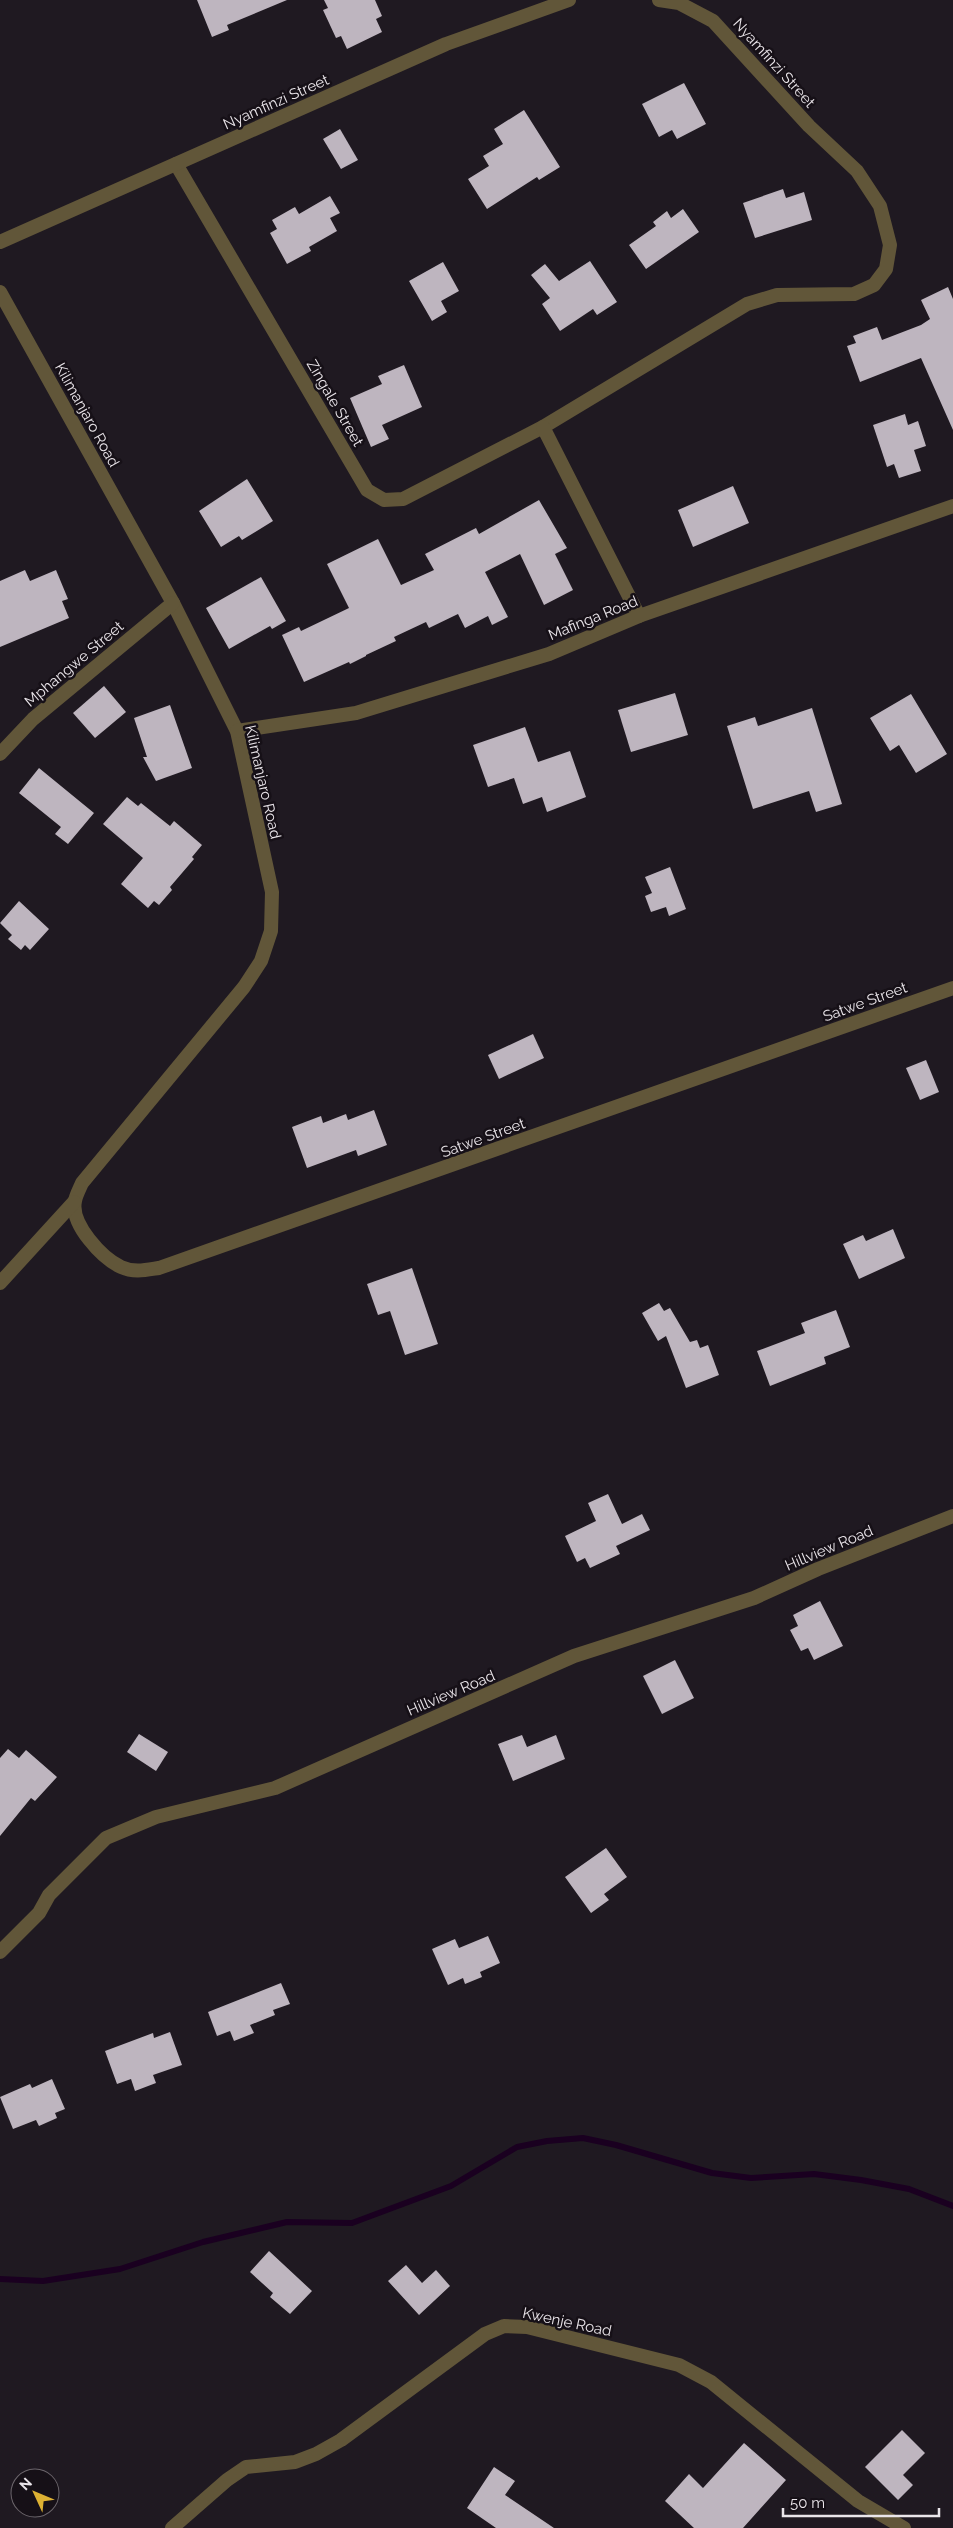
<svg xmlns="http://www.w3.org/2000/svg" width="953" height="2528" font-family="Raleway,sans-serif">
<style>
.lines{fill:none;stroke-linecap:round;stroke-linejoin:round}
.stream{stroke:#1a0020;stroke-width:6}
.building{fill:#beb5bf}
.minor{stroke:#615639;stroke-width:14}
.labels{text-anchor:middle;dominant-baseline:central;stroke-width:5;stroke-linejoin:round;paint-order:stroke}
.street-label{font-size:15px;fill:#eae5ea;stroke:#161017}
</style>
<rect width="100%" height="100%" fill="#1f1921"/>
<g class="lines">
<path class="stream" d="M0,2279L43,2281L120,2269L203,2242L287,2222L352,2223L451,2186L517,2147L547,2141L583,2138L616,2145L712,2173L751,2178L814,2174L861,2180L909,2189L953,2206"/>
</g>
<g class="building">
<path d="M197,0H287L227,25L229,30L212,37Z"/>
<path d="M324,0H375L382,16L376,19L382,32L347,49L341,36L336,38L323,10L328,8Z"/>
<path d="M684,83L706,124L677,139L672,130L659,137L642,104Z"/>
<path d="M524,110L560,167L539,180L537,177L487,209L468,179L489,166L483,156L503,144L494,129Z"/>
<path d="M340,129L358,160L341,169L323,139Z"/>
<path d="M783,189L786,198L804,192L812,220L755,238L743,203Z"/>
<path d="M330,196L340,213L330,218L337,231L309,247L311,251L287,264L270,233L277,229L272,220L295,207L299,214Z"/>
<path d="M683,209L699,232L646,269L629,245L656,226L653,222L667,211L671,218Z"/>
<path d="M590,261L617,302L597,315L593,309L560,331L542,304L550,298L531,275L545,264L559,281Z"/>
<path d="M443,262L459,291L441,301L447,312L432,321L409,281Z"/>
<path d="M948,287L953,299V430L921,358L860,382L847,346L856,343L853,336L877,327L882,340L921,325L930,319L921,300Z"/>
<path d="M404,365L422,407L382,425L389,439L371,447L350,398L382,384L378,376Z"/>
<path d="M905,414L908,425L918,421L926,446L914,450L921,471L899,478L894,464L887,467L873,425Z"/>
<path d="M247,479L273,521L242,540L239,536L221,547L199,511Z"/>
<path d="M733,486L749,523L693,547L678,510Z"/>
<path d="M539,500L567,548L555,554L573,590L544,605L520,554L485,572L508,617L492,625L488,616L465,628L458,614L429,628L426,622L394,637L396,641L366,655V656L350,664L349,662L304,682L282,635L299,627L301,631L349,608L327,564L378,539L401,585L434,570L425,554L476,528L479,534Z"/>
<path d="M25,570L30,581L56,570L68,599L62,601L69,618L0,647V581Z"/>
<path d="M261,577L286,621L272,629L270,626L229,649L206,608Z"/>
<path d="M104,686L126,712L95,738L73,713Z"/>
<path d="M675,693L688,735L631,752L618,710Z"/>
<path d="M911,694L947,754L916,773L899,745L890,751L870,718Z"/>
<path d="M170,705L192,768L156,781L143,757H147L134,718Z"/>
<path d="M812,708L842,804L816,812L809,791L753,809L727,726L755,717L758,726Z"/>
<path d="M525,727L538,762L570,751L586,797L547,812L542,797L523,804L514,778L488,787L473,745Z"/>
<path d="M39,768L94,813L68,844L55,834L61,827L19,793Z"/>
<path d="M127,797L138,806L141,803L170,826L174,821L202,845L192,857L194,859L170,887L172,890L159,905L154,901L148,908L121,884L143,858L103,824Z"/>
<path d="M670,867L686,909L669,916L666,907L651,912L645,896L652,893L645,877Z"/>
<path d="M19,901L49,929L30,950L25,945L21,950L8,939L12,935L0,923Z"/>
<path d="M533,1034L544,1058L499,1079L488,1055Z"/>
<path d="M926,1060L939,1092L920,1100L906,1068Z"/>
<path d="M374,1110L387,1145L358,1156L356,1150L307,1168L292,1127L321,1116L323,1123L346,1114L348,1120Z"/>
<path d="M893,1229L905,1258L859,1279L843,1244L863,1235L866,1241Z"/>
<path d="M412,1268L438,1344L405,1355L390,1311L378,1315L367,1284Z"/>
<path d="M659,1303L664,1311L670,1308L690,1342L697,1340L700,1348L708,1345L719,1375L686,1388L666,1336L658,1341L642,1313Z"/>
<path d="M836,1310L850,1347L824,1357L826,1364L770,1386L757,1351L805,1333L801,1323Z"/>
<path d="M608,1494L622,1524L642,1514L650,1530L616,1546L620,1554L590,1568L585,1558L577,1562L565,1536L596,1521L588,1503Z"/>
<path d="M820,1601L843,1646L814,1660L808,1648L801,1651L790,1630L798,1626L793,1615Z"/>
<path d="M675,1660L694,1698L662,1714L643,1676Z"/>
<path d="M139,1734L168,1752L156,1771L127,1752Z"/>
<path d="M522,1735L527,1747L556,1735L565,1759L513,1781L498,1744Z"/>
<path d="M8,1749L19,1758L26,1750L57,1777L35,1801L31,1798L0,1836V1758Z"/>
<path d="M606,1848L627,1877L604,1894L609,1900L591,1913L565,1877Z"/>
<path d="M488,1936L500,1963L480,1972L482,1977L465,1984L463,1978L448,1985L432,1949L455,1939L459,1948Z"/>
<path d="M281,1983L290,2004L273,2010L275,2015L250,2025L254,2033L234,2041L230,2031L217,2036L208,2012Z"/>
<path d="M170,2032L182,2065L153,2075L156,2083L135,2091L131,2079L117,2084L105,2051L153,2033L154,2038Z"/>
<path d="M52,2079L65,2109L55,2113L57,2118L39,2126L36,2120L13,2129L0,2097L30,2084L32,2088Z"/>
<path d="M269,2251L312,2291L290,2314L270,2297L273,2293L250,2272Z"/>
<path d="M406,2265L422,2283L436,2270L450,2286L419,2315L388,2281Z"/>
<path d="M902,2430L925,2453L903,2475L913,2485L898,2500L865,2467Z"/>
<path d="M744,2443L786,2480L743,2528H694L665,2501L689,2474L703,2488Z"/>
<path d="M494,2467L515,2481L505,2495L554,2528H496L467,2508Z"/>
</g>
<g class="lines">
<g class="minor">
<path d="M176,164L367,490L384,500L403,499L543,427L747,304L777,295L854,294L874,285L886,269L890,245L880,206L857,171L809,126L713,21L679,3L659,0"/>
<path d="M0,242L446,44L569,0"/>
<path d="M0,292L173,603L237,731L272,892L271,931L261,961L244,987L82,1183C80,1188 76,1195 75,1201C70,1224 102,1258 121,1267C134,1273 146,1270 159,1268L953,988"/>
<path d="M543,427L639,616"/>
<path d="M237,731L356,713L549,654L639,616L953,506"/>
<path d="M0,754L33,719L173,603"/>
<path d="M0,1283L74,1202"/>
<path d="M0,1952L39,1913L49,1895L106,1838L156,1817L275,1788L574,1656L754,1598L818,1569L953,1516"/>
<path d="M172,2528L227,2480L246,2467L295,2462L316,2454L341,2440L485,2334L504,2326L527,2327L679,2365L711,2382L858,2501L904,2528"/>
</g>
</g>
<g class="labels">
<g class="street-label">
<text transform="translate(774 63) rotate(48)">Nyamfinzi Street</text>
<text transform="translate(276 102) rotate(-24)">Nyamfinzi Street</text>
<text transform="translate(335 403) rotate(60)">Zingale Street</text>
<text transform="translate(87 415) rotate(61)">Kilimanjaro Road</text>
<text transform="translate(593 618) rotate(-22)">Mafinga Road</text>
<text transform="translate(74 664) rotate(-40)">Mphangwe Street</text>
<text transform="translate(263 782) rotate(77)">Kilimanjaro Road</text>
<text transform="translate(865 1002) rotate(-20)">Satwe Street</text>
<text transform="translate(483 1138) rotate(-20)">Satwe Street</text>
<text transform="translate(829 1548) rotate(-23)">Hillview Road</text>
<text transform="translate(451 1693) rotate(-23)">Hillview Road</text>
<text transform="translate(567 2322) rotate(12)">Kwenje Road</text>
</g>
</g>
<g transform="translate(35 2493) rotate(314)"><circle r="24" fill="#161017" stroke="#6b656b"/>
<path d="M0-4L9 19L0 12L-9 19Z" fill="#ddb133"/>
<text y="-8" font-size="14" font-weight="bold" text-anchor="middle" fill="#eae5ea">N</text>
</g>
<path d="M783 2508v8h156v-8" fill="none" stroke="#eae5ea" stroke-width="2.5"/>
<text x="790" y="2508" font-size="15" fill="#eae5ea" stroke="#161017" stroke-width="4" paint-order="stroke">50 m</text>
</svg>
